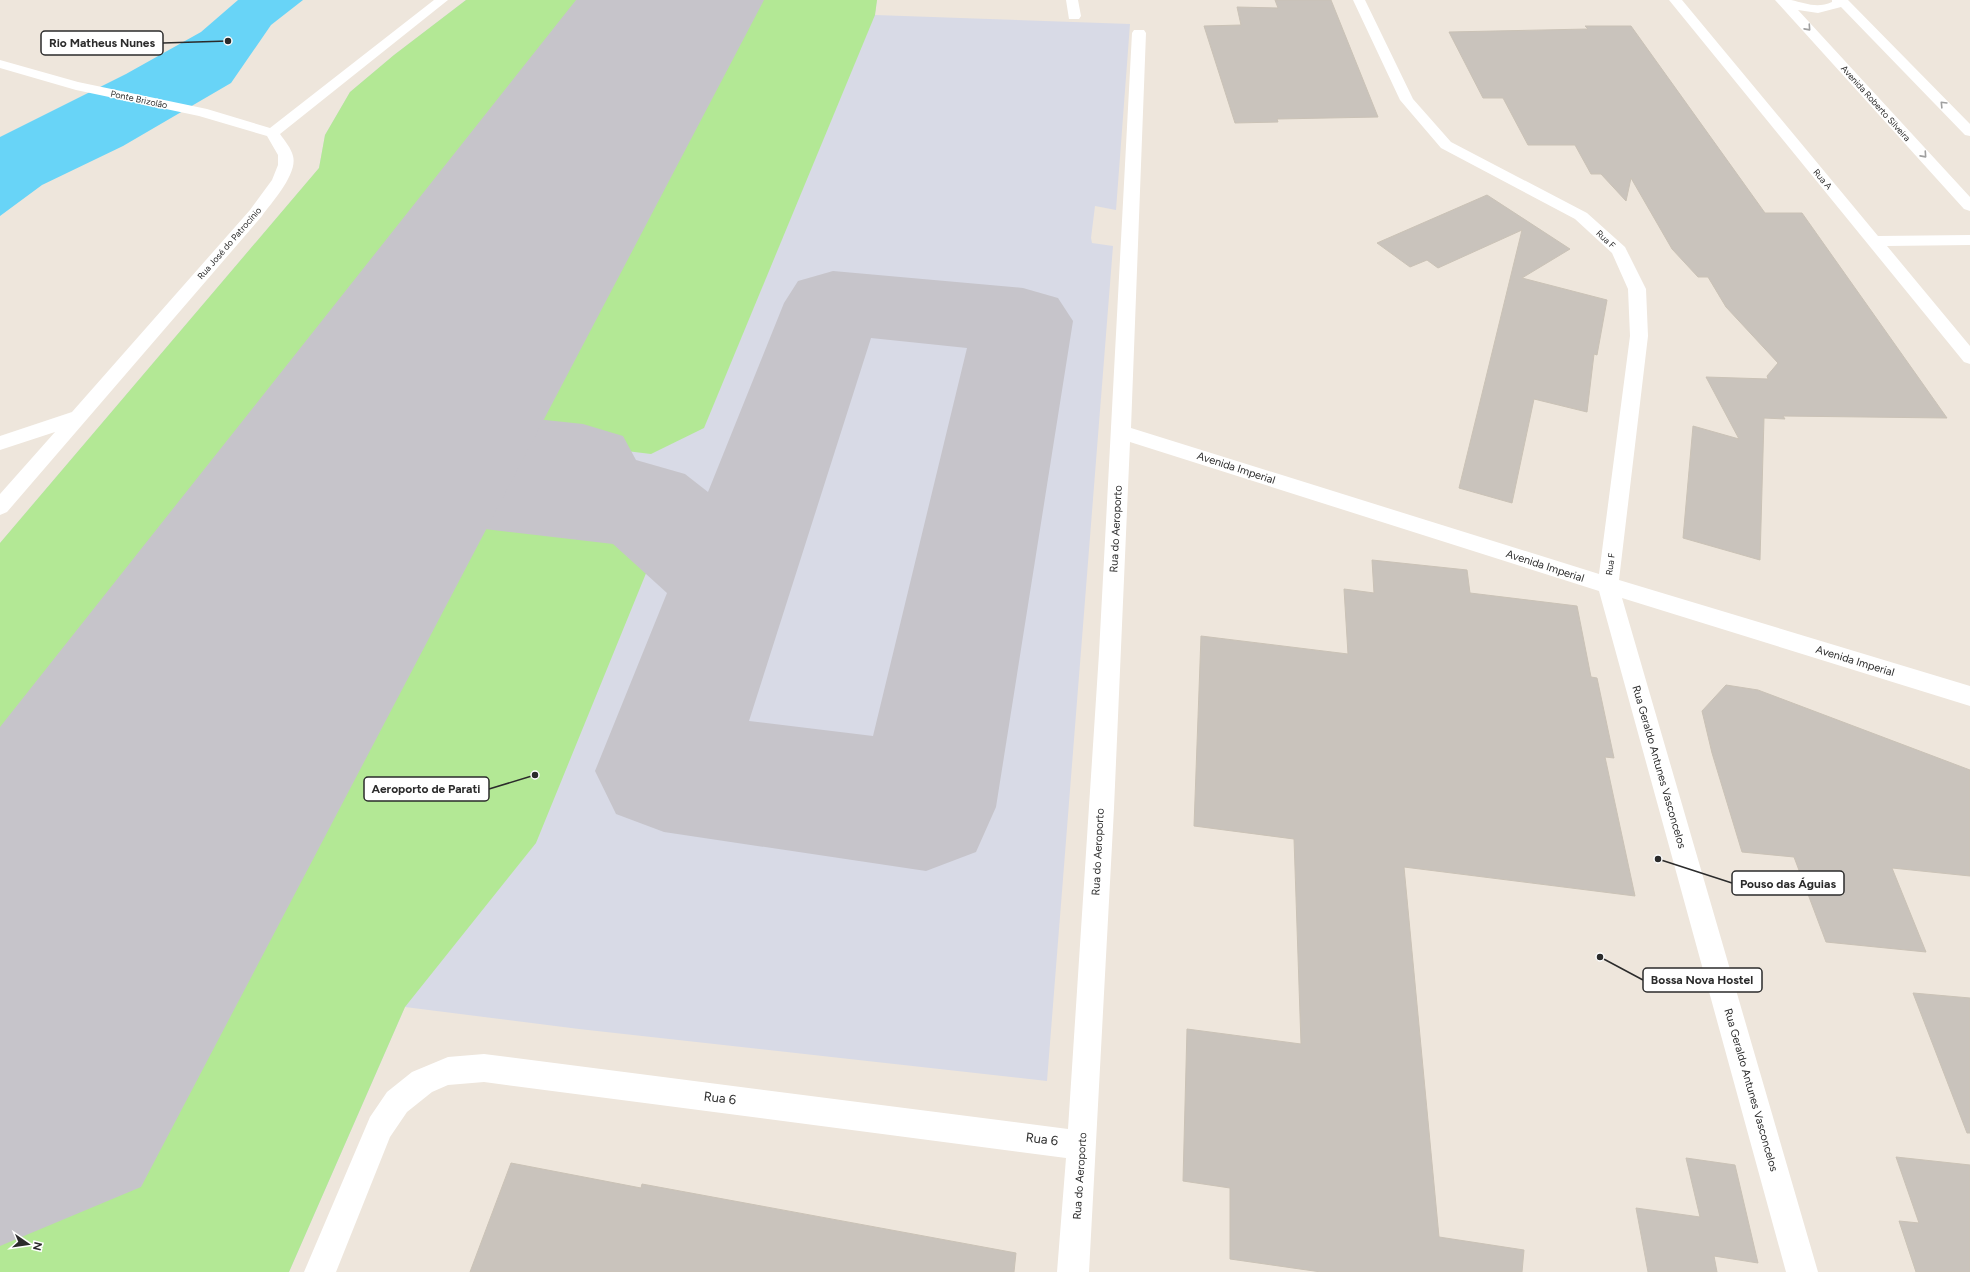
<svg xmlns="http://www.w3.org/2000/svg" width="1970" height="1272" font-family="Figtree,sans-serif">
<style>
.airport{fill:#d8dae6}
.green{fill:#b3e895}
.water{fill:#68d4f7}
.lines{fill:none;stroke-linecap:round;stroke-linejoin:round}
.taxiway{fill:#c6c4ca;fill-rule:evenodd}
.runway{fill:#c6c4ca;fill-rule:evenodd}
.building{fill:#c9c3bc;stroke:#cac2b6}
.minor{fill:#fff;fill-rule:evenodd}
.tertiary{fill:#fff;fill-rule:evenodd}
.oneway{stroke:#a0a0a0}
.labels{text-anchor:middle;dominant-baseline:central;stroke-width:3;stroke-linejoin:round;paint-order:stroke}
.far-street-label{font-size:9px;fill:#2b2b2b;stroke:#fff}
.street-label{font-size:11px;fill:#2b2b2b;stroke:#fff}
.near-street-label{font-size:13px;fill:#2b2b2b;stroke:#fff}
.leader{fill:none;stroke:#2b2b2b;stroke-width:1.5}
.callout-dot{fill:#2b2b2b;stroke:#fff;stroke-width:1.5}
.callout{fill:#fff;stroke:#2b2b2b;stroke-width:1.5}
.callout-label{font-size:12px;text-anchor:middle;font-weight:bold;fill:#2b2b2b}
</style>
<rect width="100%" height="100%" fill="#eee6dc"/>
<path class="airport" d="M466,0H877L875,15L1130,24L1116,210L1095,206L1091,238L1092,243L1113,246L1047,1081L579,1029L405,1007L289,1272H0V543L319,168L325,135L350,92L394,55Z"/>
<g class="green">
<path d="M466,0H625L0,898V543L319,168L325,135L350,92L394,55Z"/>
<path d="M720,0H877L875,15L704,428L651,454L496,435L482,400Z"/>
<path d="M468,505L618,521L649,566L536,843L405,1007L289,1272H0V1210L402,531Z"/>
</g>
<path class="water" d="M238,0H303L271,25L231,83L123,146L42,185L0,216V137L126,74L201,32Z"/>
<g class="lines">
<path class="taxiway" d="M833,271L1023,288L1058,298L1073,321L996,807L976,852L926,871L664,832L616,814L595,771L667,593L613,544L459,526L340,560L299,547L282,516L299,485L340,472L417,453L373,384L389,359L426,348L463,359L507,416L583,424L623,436L636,460L685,474L708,492L784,303L798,281ZM871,338L967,348L873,736L749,721Z"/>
<path class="runway" d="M576,0H764L141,1187L0,1246V727Z"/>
</g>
<g class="building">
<path d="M1275,0H1331L1378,117L1277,119L1278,122L1235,123L1204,26L1241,25L1237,7L1278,8Z"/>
<path d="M1585,26H1631L1765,213H1802L1947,418L1783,416L1785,419L1764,418L1760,560L1683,538L1693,426L1739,439L1706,377L1768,379L1767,376L1778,363L1726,307L1708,277H1698L1672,249L1631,178L1626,201L1601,174H1591L1575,145H1528L1503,98H1483L1449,32L1588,29Z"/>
<path d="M1487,195L1570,249L1522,278L1607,300L1597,355L1594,354L1587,412L1534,399L1512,503L1459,488L1522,230L1438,268L1427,260L1410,267L1377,243Z"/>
<path d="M1372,560L1467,570L1470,593L1577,606L1591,677L1597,678L1614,758L1605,757L1635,896L1404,867L1439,1237L1524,1250L1522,1272H1321L1230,1259V1188L1183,1181L1187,1029L1301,1044L1294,839L1194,826L1201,636L1348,654L1344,589L1374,593Z"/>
<path d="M1726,685L1758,690L1970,770V876L1892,868L1926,952L1826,942L1794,857L1742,852L1712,753L1702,711Z"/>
<path d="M1913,993L1970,998V1133H1967Z"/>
<path d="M1896,1157L1970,1165V1272H1916L1899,1221L1919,1223Z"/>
<path d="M1686,1158L1735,1165L1758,1263L1714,1256L1717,1272H1648L1636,1208L1700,1217Z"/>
<path d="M511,1163L641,1188L642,1184L1016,1253L1014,1272H470Z"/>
</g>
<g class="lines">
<g class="minor">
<path d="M434,0H448L280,134C285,141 291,148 293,156C298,174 272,202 262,216L7,512L0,515V494L55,432L0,450V436L72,412L250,210L272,180L278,165V155L267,136L199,116L76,90L0,68V60L78,82L207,109L270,128Z"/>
<path d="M1066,0H1078L1081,16L1079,19H1069Z"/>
<path d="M1353,0H1365L1413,99L1451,142L1587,213L1625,247L1646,289L1648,336L1619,580L1970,686V706L1622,598L1818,1272H1786L1599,591L1130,442L1114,808L1089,1272H1057L1066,1158L484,1082L448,1085L432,1092L407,1112L390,1137L336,1272H304L370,1117L387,1092L412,1072L448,1057L484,1054L1068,1129L1099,653L1132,33L1134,30H1144L1146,33L1131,428L1599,574L1630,336L1628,289L1612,253L1575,219L1441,148L1400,100Z"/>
<path d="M1669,0H1682L1878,236L1970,235V245L1887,246L1970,346V364L1964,362Z"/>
</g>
<path class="tertiary" d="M1775,0C1780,0 1786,0 1791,0C1805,3 1817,9 1832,2V0H1848L1970,124V136L1965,135L1841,7L1818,13L1798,10L1970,197V211L1964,209Z"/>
</g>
<defs><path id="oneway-chevron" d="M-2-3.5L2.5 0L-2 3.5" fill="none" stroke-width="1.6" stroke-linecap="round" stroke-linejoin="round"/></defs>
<g class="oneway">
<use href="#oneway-chevron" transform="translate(1808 28) rotate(48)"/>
<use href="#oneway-chevron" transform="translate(1943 104) rotate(-134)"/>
<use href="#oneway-chevron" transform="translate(1924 155) rotate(48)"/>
</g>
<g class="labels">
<g class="far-street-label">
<text transform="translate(139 99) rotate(12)">Ponte Brizolão</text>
<text transform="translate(1876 103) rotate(48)">Avenida Roberto Silveira</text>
<text transform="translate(1823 179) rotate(50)">Rua A</text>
<text transform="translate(1606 239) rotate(43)">Rua F</text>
<text transform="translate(229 243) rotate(-49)">Rua José do Patrocínio</text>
<text transform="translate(1610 564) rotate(-83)">Rua F</text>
</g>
<g class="street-label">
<text transform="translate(1236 468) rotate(18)">Avenida Imperial</text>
<text transform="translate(1116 529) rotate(-87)">Rua do Aeroporto</text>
<text transform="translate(1545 566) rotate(18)">Avenida Imperial</text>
<text transform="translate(1855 661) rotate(17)">Avenida Imperial</text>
<text transform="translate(1659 767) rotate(74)">Rua Geraldo Antunes Vasconcelos</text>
<text transform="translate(1098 852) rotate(-87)">Rua do Aeroporto</text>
<text transform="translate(1751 1090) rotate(74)">Rua Geraldo Antunes Vasconcelos</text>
<text transform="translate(1080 1176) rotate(-86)">Rua do Aeroporto</text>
</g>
<g class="near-street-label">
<text transform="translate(720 1098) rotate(7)">Rua 6</text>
<text transform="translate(1042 1139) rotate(7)">Rua 6</text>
</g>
</g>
<path class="leader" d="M228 41L163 43M535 775L489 789M1658 859L1732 883M1600 957L1643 980"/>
<g class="callout-dot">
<circle cx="228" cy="41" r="4"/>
<circle cx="535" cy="775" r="4"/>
<circle cx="1658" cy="859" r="4"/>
<circle cx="1600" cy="957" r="4"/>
</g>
<g class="callout">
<rect x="41" y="31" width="122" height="24" rx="4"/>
<rect x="364" y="777" width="125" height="24" rx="4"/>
<rect x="1732" y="871" width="112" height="24" rx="4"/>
<rect x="1643" y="968" width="119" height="24" rx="4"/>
</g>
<g class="callout-label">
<text x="102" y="47">Rio Matheus Nunes</text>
<text x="426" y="793">Aeroporto de Parati</text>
<text x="1788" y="888">Pouso das Águias</text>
<text x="1702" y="984">Bossa Nova Hostel</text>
</g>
<g transform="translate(28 1244) rotate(103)" stroke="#ffffff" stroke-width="3" paint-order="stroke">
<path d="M0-3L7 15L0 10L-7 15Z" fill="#2b2b2b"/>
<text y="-6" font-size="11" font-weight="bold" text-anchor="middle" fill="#2b2b2b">N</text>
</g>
</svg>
